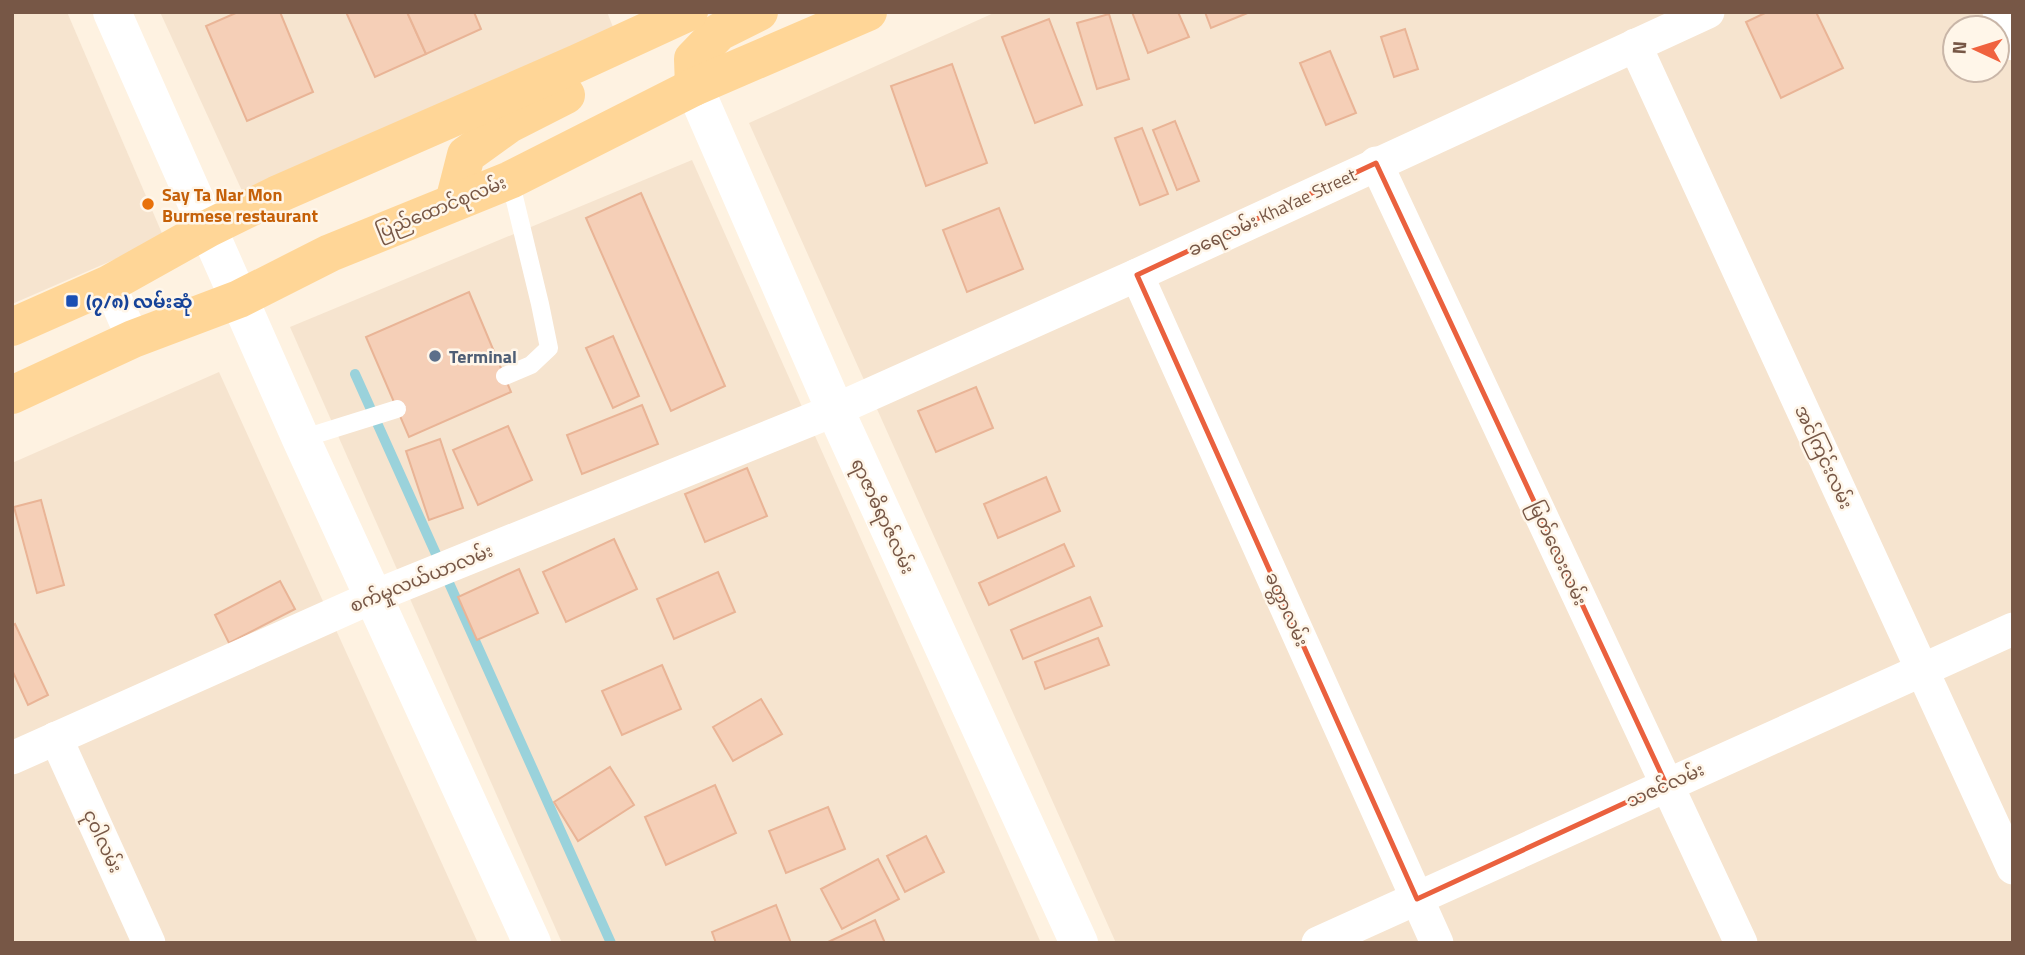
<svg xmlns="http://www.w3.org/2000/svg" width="2025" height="955" font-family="'Titillium Web','Noto Sans Myanmar',sans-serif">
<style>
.residential{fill:#f6e4cf;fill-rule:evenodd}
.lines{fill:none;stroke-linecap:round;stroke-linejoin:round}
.stream{stroke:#9ad2db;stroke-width:10}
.building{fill:#f5cfb7;stroke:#e9b496;stroke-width:2}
.service{stroke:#fff;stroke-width:18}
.minor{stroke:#fff;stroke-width:33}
.tertiary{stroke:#fff;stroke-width:38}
.primary{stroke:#ffd697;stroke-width:38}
.marked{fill:none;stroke:#ea613e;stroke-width:5;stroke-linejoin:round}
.food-dot{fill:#e8710a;stroke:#fff6e9;stroke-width:2.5}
.transit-dot{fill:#1a4fb4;stroke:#fff6e9;stroke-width:2.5}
.service-dot{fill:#5c6f8a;stroke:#fff6e9;stroke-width:2.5}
.labels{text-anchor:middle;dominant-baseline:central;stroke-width:5;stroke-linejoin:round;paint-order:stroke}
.food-label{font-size:18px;font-weight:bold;fill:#c56008;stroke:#fff6e9;text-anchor:start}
.street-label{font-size:18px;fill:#775746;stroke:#fff6e9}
.transit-label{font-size:18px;font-weight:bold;fill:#164399;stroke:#fff6e9;text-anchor:start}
.service-label{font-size:18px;font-weight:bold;fill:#4e5e75;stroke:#fff6e9;text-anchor:start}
</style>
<rect width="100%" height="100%" fill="#fef2e1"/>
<g class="residential">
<path d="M12,12H67L164,238L12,304Z"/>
<path d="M160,12H607L617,37L243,193Z"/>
<path d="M996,12H2013V943H1116L749,123ZM1955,28H1997V70H1955Z"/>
<path d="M692,160L1041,943H562L290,327Z"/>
<path d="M219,372L478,943H12V463Z"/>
</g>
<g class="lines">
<path class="stream" d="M355,374L611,943"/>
</g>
<g class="building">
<path d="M238,12H280L313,92L247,121L206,26Z"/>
<path d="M346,12H407L426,54L375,77Z"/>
<path d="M407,12H474L481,29L426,54Z"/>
<path d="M1132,12H1178L1189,37L1148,53Z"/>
<path d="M1205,12H1250L1211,28Z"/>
<path d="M1767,12H1816L1843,68L1781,98L1746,22Z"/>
<path d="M1109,14L1129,79L1097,89L1077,23Z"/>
<path d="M1049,19L1082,105L1035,123L1002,37Z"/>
<path d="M1405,29L1418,69L1394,77L1381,37Z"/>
<path d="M1330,51L1356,113L1326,125L1300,63Z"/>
<path d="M952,64L987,163L926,186L891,86Z"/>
<path d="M1175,121L1199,181L1177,190L1153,130Z"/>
<path d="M1142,128L1168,194L1140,205L1115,138Z"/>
<path d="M641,193L725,386L671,411L586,218Z"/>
<path d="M999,208L1023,269L967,292L943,230Z"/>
<path d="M469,292L511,392L409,437L366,337Z"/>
<path d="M613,336L639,396L613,408L586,348Z"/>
<path d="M976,387L993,428L936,452L918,411Z"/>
<path d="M642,405L658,444L582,474L567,435Z"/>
<path d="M508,426L532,480L478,505L453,450Z"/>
<path d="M440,439L463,508L429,520L406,451Z"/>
<path d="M747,468L767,516L705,542L685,494Z"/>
<path d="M1046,477L1060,511L998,538L984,504Z"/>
<path d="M41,500L64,585L37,593L14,507Z"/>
<path d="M614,539L637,589L566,622L543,572Z"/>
<path d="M1064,544L1074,566L989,605L979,583Z"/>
<path d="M519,569L538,613L477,640L458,597Z"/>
<path d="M718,572L735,612L674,639L657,599Z"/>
<path d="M280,581L295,609L229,643L215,615Z"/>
<path d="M1090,597L1102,626L1023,659L1011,630Z"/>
<path d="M15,624L48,695L28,705L12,670V626Z"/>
<path d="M1098,638L1109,665L1045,689L1035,662Z"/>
<path d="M662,665L681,709L622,735L602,691Z"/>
<path d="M761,699L782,734L733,761L713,727Z"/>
<path d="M610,767L634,805L578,841L554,802Z"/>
<path d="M715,785L736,833L666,865L645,817Z"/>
<path d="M828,807L845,849L786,873L769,831Z"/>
<path d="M926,836L944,872L905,892L887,856Z"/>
<path d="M878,859L899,899L842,929L821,889Z"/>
<path d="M776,905L791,943H716L712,932Z"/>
<path d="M875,920L885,943H826Z"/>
</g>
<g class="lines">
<g class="service">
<path d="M505,376L531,365L549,348L540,304L510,180"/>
<path d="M301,439L397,409"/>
</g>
<g class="minor">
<path d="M1999,12L2013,44"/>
<path d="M1635,45L2013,868"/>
<path d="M1376,163L1741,943"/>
<path d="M1137,275L1437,943"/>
<path d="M109,284L133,339"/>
<path d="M56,738L149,943"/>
<path d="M12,758L375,596L835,410L1137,275L1708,12"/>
<path d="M1318,943L2013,629"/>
</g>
<g class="tertiary">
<path d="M112,12L301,439L532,943"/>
<path d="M694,87L835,410L1079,943"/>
</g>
<g class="primary">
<path d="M694,87L693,59L719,32L759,12"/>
<path d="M454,202L466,155L509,124L566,95"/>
<path d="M12,327L109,284L209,228L276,195L578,63L689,12"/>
<path d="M12,395L133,339L239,299L330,253L510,180L694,87L868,12"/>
</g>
</g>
<path class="marked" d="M1376,163L1666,784L1417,899L1137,275Z"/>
<circle class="food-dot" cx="148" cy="204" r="7"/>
<rect class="transit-dot" x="65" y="294" width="14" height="14" rx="3.5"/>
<circle class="service-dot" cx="435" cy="356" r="7"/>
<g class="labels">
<g class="food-label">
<text x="162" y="194">Say Ta Nar Mon<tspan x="162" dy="21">Burmese restaurant</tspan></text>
</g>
<g class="street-label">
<text transform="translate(441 207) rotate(-22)">ပြည်ထောင်စုလမ်း</text>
<text transform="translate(1272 212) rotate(-25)">ခရေလမ်း KhaYae Street</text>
<text transform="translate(1824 457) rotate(65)">အင်ကြင်းလမ်း</text>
<text transform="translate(883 516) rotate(65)">ရာဇာဓိရာဇ်လမ်း</text>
<text transform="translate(1558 553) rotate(65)">မြတ်လေးလမ်း</text>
<text transform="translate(421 578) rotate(-22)">စက်မှုလယ်ယာလမ်း</text>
<text transform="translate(1287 609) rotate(66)">ခတ္တာလမ်း</text>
<text transform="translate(1665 785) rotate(-24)">သဇင်လမ်း</text>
<text transform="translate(103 841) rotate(65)">ငုဝါလမ်း</text>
</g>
<g class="transit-label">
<text x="86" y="301">(၇/၈) လမ်းဆုံ</text>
</g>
<g class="service-label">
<text x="449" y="356">Terminal</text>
</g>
</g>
<rect width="2025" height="955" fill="none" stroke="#775746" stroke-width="28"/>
<g transform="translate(1976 49) rotate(274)"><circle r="33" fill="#fff6e9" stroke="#c9b6a8" stroke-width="2"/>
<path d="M0-5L12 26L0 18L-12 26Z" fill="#f0623e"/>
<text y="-10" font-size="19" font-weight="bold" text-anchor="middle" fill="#775746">N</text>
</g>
</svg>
